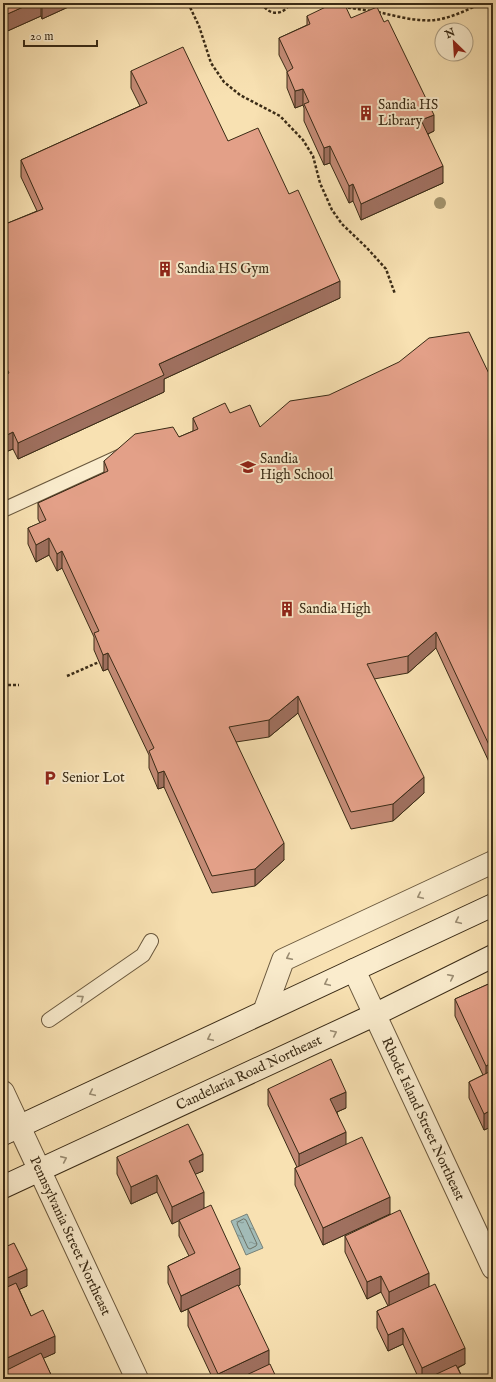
<svg xmlns="http://www.w3.org/2000/svg" width="496" height="1382" font-family="'IM FELL English',serif">
<style>
.water{fill:url(#water-ripples);stroke:#788177}
.lines{fill:none;stroke-linecap:round;stroke-linejoin:round}
.shore{stroke:#6e7366;stroke-width:1}
.service-casing{stroke:#6a583d;stroke-width:16}
.minor-casing{stroke:#6a583d;stroke-width:24}
.tertiary-casing{stroke:#6a583d;stroke-width:24}
.secondary-casing{stroke:#3a2b16;stroke-width:24}
.path{stroke:#3a2b16;stroke-width:2.5;stroke-dasharray:3 2;stroke-linecap:butt}
.service{stroke:#faeccd;stroke-width:14}
.minor{stroke:#faeccd;stroke-width:22}
.tertiary{stroke:#faeccd;stroke-width:22}
.secondary{stroke:#faeccd;stroke-width:22}
.tree{fill:#a2926c}
.wall{fill:#c38a75;stroke:#3a2b16}
.shaded-wall{fill:#9f705f;stroke:#3a2b16}
.building{fill:#e3a088;stroke:#3a2b16}
.oneway{stroke:#9a8c72}
.labels{text-anchor:middle;dominant-baseline:central;stroke-width:4;stroke-linejoin:round;paint-order:stroke}
.poi-label{font-size:14px;fill:#3a2b16;stroke:#faeccd;text-anchor:start}
.street-label{font-size:14px;fill:#3a2b16;stroke:#faeccd}
</style>
<defs>
<pattern id="water-ripples" width="26" height="14" patternUnits="userSpaceOnUse"><rect width="26" height="14" fill="#a2bbb7"/><path d="M2 4q2-2 4 0t4 0M15 11q2-2 4 0t4 0" fill="none" stroke="#859894"/></pattern>
</defs>
<rect width="100%" height="100%" fill="#f8e1b2"/>
<filter id="stains"><feTurbulence type="fractalNoise" baseFrequency=".005" numOctaves="4"/><feColorMatrix values="0 0 0 0 .2 0 0 0 0 .09 0 0 0 0 .02 0 0 0 .5 -.17"/></filter>
<radialGradient id="worn" r=".72"><stop offset=".6" stop-color="#630" stop-opacity="0"/><stop offset="1" stop-color="#630" stop-opacity=".3"/></radialGradient>
<path class="water" d="M247,1214L263,1248L246,1255L231,1221Z"/>
<g class="lines">
<path class="shore" d="M244,1219L246,1220L257,1244L256,1246L250,1249L248,1248L237,1224L238,1222Z"/>
<g class="service-casing">
<g id="service">
<path d="M3,510L121,456"/>
<path d="M49,1020L143,955L151,941"/>
</g>
</g>
<g class="minor-casing">
<g id="minor">
<path d="M354,970L493,1268"/>
<path d="M264,1012L283,960L493,862"/>
</g>
</g>
<g class="tertiary-casing">
<path id="tertiary" d="M3,1092L137,1379"/>
</g>
<g class="secondary-casing">
<g id="secondary">
<path d="M3,1134L493,905"/>
<path d="M3,1187L374,1015L493,956"/>
</g>
</g>
<g class="path">
<path d="M188,3L199,26L211,63L224,82L240,95L280,116L303,140L313,156L320,183L332,210L342,224L367,248L386,269L395,294"/>
<path d="M262,3C268,16 284,16 290,3"/>
<path d="M319,3L334,5"/>
<path d="M343,7L372,11"/>
<path d="M378,12C396,16 417,22 435,20C451,18 467,10 482,3"/>
<path d="M67,676L99,662"/>
<path d="M3,685H19"/>
</g>
<use href="#service" class="service"/>
<use href="#minor" class="minor"/>
<use href="#tertiary" class="tertiary"/>
<use href="#secondary" class="secondary"/>
</g>
<circle class="tree" cx="440" cy="203" r="6"/>
<g class="wall">
<path d="M3,3H77L42,19L41,16L3,33Z"/>
<path d="M307,16L351,18L434,131L428,134L443,183L361,220L353,201L349,203L330,163L324,165L304,121V108L303,105L295,108L287,88V71L279,55V38L307,25Z"/>
<path d="M131,71L228,141L289,194L340,298L164,379V392L18,459L13,449L3,453V225L37,211L21,177V160L140,106L131,88Z"/>
<path d="M493,382V764H490L436,648L408,673L374,679L424,793L393,821L351,829L298,713L269,737L236,742L284,860L255,886L212,893L164,787L158,789L149,768V755L108,669L103,671L94,650V637L62,568L57,571L49,555L36,562L28,544V528L40,523L38,519V503L104,473V461L179,437L193,431V418L230,413L260,427Z"/>
<path d="M493,982V1126L484,1130L469,1098V1082L483,1075L455,1016V999Z"/>
<path d="M268,1089L346,1108L337,1112L346,1145L390,1214L323,1245L295,1185V1168L297,1167L268,1105Z"/>
<path d="M117,1157L203,1171L195,1174L204,1208L240,1285L238,1286L269,1365L277,1379H213L188,1326V1309L181,1312L168,1283V1266L189,1256L179,1236V1220L172,1224L157,1192L131,1204L117,1174Z"/>
<path d="M345,1236L429,1287L465,1364L458,1368L463,1379H419L403,1344L388,1351L377,1328V1311L388,1306L381,1292L367,1299L345,1252Z"/>
<path d="M3,1248L27,1286L19,1289L31,1316L55,1353L43,1358L53,1379H5V1376L3,1372Z"/>
</g>
<g class="shaded-wall">
<path d="M32,3H41V16L3,33V16Z"/>
<path d="M42,3H77L42,19Z"/>
<path d="M303,89V105L295,108V91Z"/>
<path d="M434,115V131L421,137V120Z"/>
<path d="M330,146V163L324,165V148Z"/>
<path d="M443,166V183L361,220V204Z"/>
<path d="M353,184V201L349,203V186Z"/>
<path d="M340,281V298L164,379V392L18,459V443L159,364Z"/>
<path d="M13,432V449L3,453V437Z"/>
<path d="M49,538V555L36,562V545Z"/>
<path d="M62,551V568L57,571V554Z"/>
<path d="M436,632V648L408,673V656Z"/>
<path d="M108,653V669L103,671V655Z"/>
<path d="M298,696V713L269,737V720Z"/>
<path d="M164,771V787L158,789V773Z"/>
<path d="M424,777V793L393,821V804Z"/>
<path d="M284,843V860L255,886V869Z"/>
<path d="M493,1062V1079L486,1082V1066Z"/>
<path d="M346,1092V1108L330,1115V1099Z"/>
<path d="M493,1109V1126L484,1130V1114Z"/>
<path d="M346,1132V1149L299,1171V1154Z"/>
<path d="M203,1154V1171L189,1177V1161Z"/>
<path d="M157,1175V1192L131,1204V1187Z"/>
<path d="M204,1192V1209L172,1224V1207Z"/>
<path d="M390,1197V1214L323,1245V1228Z"/>
<path d="M240,1268V1285L181,1312V1296Z"/>
<path d="M27,1269V1286L3,1297V1280Z"/>
<path d="M429,1273V1289L389,1308V1292Z"/>
<path d="M381,1276V1292L367,1299V1282Z"/>
<path d="M403,1328V1344L388,1351V1335Z"/>
<path d="M55,1336V1353L7,1375L5,1371V1376V1359Z"/>
<path d="M465,1348V1364L433,1379H422V1368Z"/>
<path d="M269,1350V1367L243,1379H218V1374Z"/>
</g>
<g class="building">
<path d="M3,3H32L3,16Z"/>
<path d="M334,3H344L351,18L377,7L384,22L388,20L434,115L421,120L443,166L361,204L353,184L349,186L330,146L324,148L304,104L309,102L303,89L295,91L287,72L293,68L279,38L310,24L307,16Z"/>
<path d="M183,47L228,141L258,128L289,194L298,190L340,281L159,364L164,375L18,443L13,432L3,437V376L9,373L3,361V225L43,209L21,160L147,103L131,71Z"/>
<path d="M469,332L493,382V747H490L436,632L408,656L367,664L424,777L393,804L351,812L298,696L269,720L229,727L284,843L255,869L212,876L164,771L158,773L149,751L154,748L108,653L103,655L94,633L99,631L62,551L57,554L49,538L36,545L28,528L46,520L38,503L108,471L104,461L135,434L173,427L179,437L198,429L193,418L225,403L230,413L250,405L260,427L290,401L329,395L399,362L429,338Z"/>
<path d="M493,982V1062L486,1066L455,999Z"/>
<path d="M331,1059L346,1092L330,1099L346,1132L299,1154L268,1089Z"/>
<path d="M493,1070V1109L484,1114L469,1082Z"/>
<path d="M188,1124L203,1154L189,1161L204,1192L172,1207L157,1175L131,1187L117,1157Z"/>
<path d="M362,1137L390,1197L323,1228L295,1168Z"/>
<path d="M211,1205L240,1268L181,1296L168,1266L195,1253L179,1220Z"/>
<path d="M400,1210L429,1273L389,1292L381,1276L367,1282L345,1236Z"/>
<path d="M14,1243L27,1269L3,1280V1248Z"/>
<path d="M16,1283L31,1316L43,1310L55,1336L5,1359L3,1356V1289Z"/>
<path d="M435,1284L465,1348L422,1368L403,1328L388,1335L377,1311Z"/>
<path d="M238,1285L269,1350L218,1374L188,1309Z"/>
<path d="M41,1353L53,1379H9L5,1371Z"/>
<path d="M270,1364L277,1379H238Z"/>
<path d="M456,1365L463,1379H426Z"/>
</g>
<defs><path id="oneway-chevron" d="M-2-3.5L2.5 0L-2 3.5" fill="none" stroke-width="1.6" stroke-linecap="round" stroke-linejoin="round"/></defs>
<g class="oneway">
<use href="#oneway-chevron" transform="translate(420 896) rotate(155)"/>
<use href="#oneway-chevron" transform="translate(458 921) rotate(155)"/>
<use href="#oneway-chevron" transform="translate(289 957) rotate(154)"/>
<use href="#oneway-chevron" transform="translate(451 977) rotate(-26)"/>
<use href="#oneway-chevron" transform="translate(327 983) rotate(155)"/>
<use href="#oneway-chevron" transform="translate(81 998) rotate(-34)"/>
<use href="#oneway-chevron" transform="translate(334 1033) rotate(-25)"/>
<use href="#oneway-chevron" transform="translate(210 1038) rotate(155)"/>
<use href="#oneway-chevron" transform="translate(92 1093) rotate(155)"/>
<use href="#oneway-chevron" transform="translate(64 1159) rotate(-24)"/>
</g>
<defs>
<g id="building-bare" transform="scale(1.2)"><path d="M-4-6H4V6H1V3H-1V6H-4ZM-2.5-4.3h1.7v1.8h-1.7ZM.8-4.3h1.7v1.8H.8ZM-2.5-1h1.7V.8h-1.7ZM.8-1h1.7V.8H.8Z" fill="#8f2418" stroke="#faeccd" stroke-width="2.5" paint-order="stroke"/></g>
<g id="school-bare" transform="scale(1.2)"><path d="M0-5L7-2L0 1L-7-2ZM-4 1L0 2.5L4 1V4Q0 6-4 4Z" fill="#8f2418" stroke="#faeccd" stroke-width="2.5" paint-order="stroke"/></g>
<g id="parking-bare" transform="scale(1.2)"><path d="M-3.5-5.5H1a3.5 3.5 0 0 1 0 7H-1V5.5H-3.5ZM-1-3.4V-.6H.8a1.4 1.4 0 0 0 0-2.8Z" fill="#8f2418" stroke="#faeccd" stroke-width="2.5" paint-order="stroke"/></g>
</defs>
<g fill-rule="evenodd">
<use href="#building-bare" x="366" y="113"/>
<use href="#building-bare" x="165" y="269"/>
<use href="#school-bare" x="248" y="467"/>
<use href="#building-bare" x="287" y="609"/>
<use href="#parking-bare" x="50" y="778"/>
</g>
<g class="labels">
<g class="poi-label">
<text x="378" y="105">Sandia HS<tspan x="378" dy="16">Library</tspan></text>
<text x="177" y="269">Sandia HS Gym</text>
<text x="260" y="459">Sandia<tspan x="260" dy="16">High School</tspan></text>
<text x="299" y="609">Sandia High</text>
<text x="62" y="778">Senior Lot</text>
</g>
<g class="street-label">
<text transform="translate(249 1073) rotate(-25)">Candelaria Road Northeast</text>
<text transform="translate(423 1119) rotate(65)">Rhode Island Street Northeast</text>
<text transform="translate(70 1236) rotate(65)">Pennsylvania Street Northeast</text>
</g>
</g>
<rect width="496" height="1382" fill="none" stroke="#f8e1b2" stroke-width="16"/>
<rect x="4" y="4" width="488" height="1374" fill="none" stroke="#3a2b16" stroke-width="2"/>
<rect x="8" y="8" width="480" height="1366" fill="none" stroke="#3a2b16"/>
<g transform="translate(454 42) rotate(335)"><circle r="19" fill="#faeccd" stroke="#ad9f84"/>
<path d="M0-3L7 15L0 10L-7 15Z" fill="#8f2418"/>
<text y="-6" font-size="11" font-weight="bold" text-anchor="middle" fill="#3a2b16">N</text>
</g>
<path d="M24 40v6h73v-6" fill="none" stroke="#3a2b16" stroke-width="2"/>
<text x="30" y="40" font-size="12" fill="#3a2b16" stroke="#faeccd" stroke-width="3" paint-order="stroke">20 m</text>
<rect width="100%" height="100%" filter="url(#stains)"/>
<rect width="100%" height="100%" fill="url(#worn)"/>
</svg>
